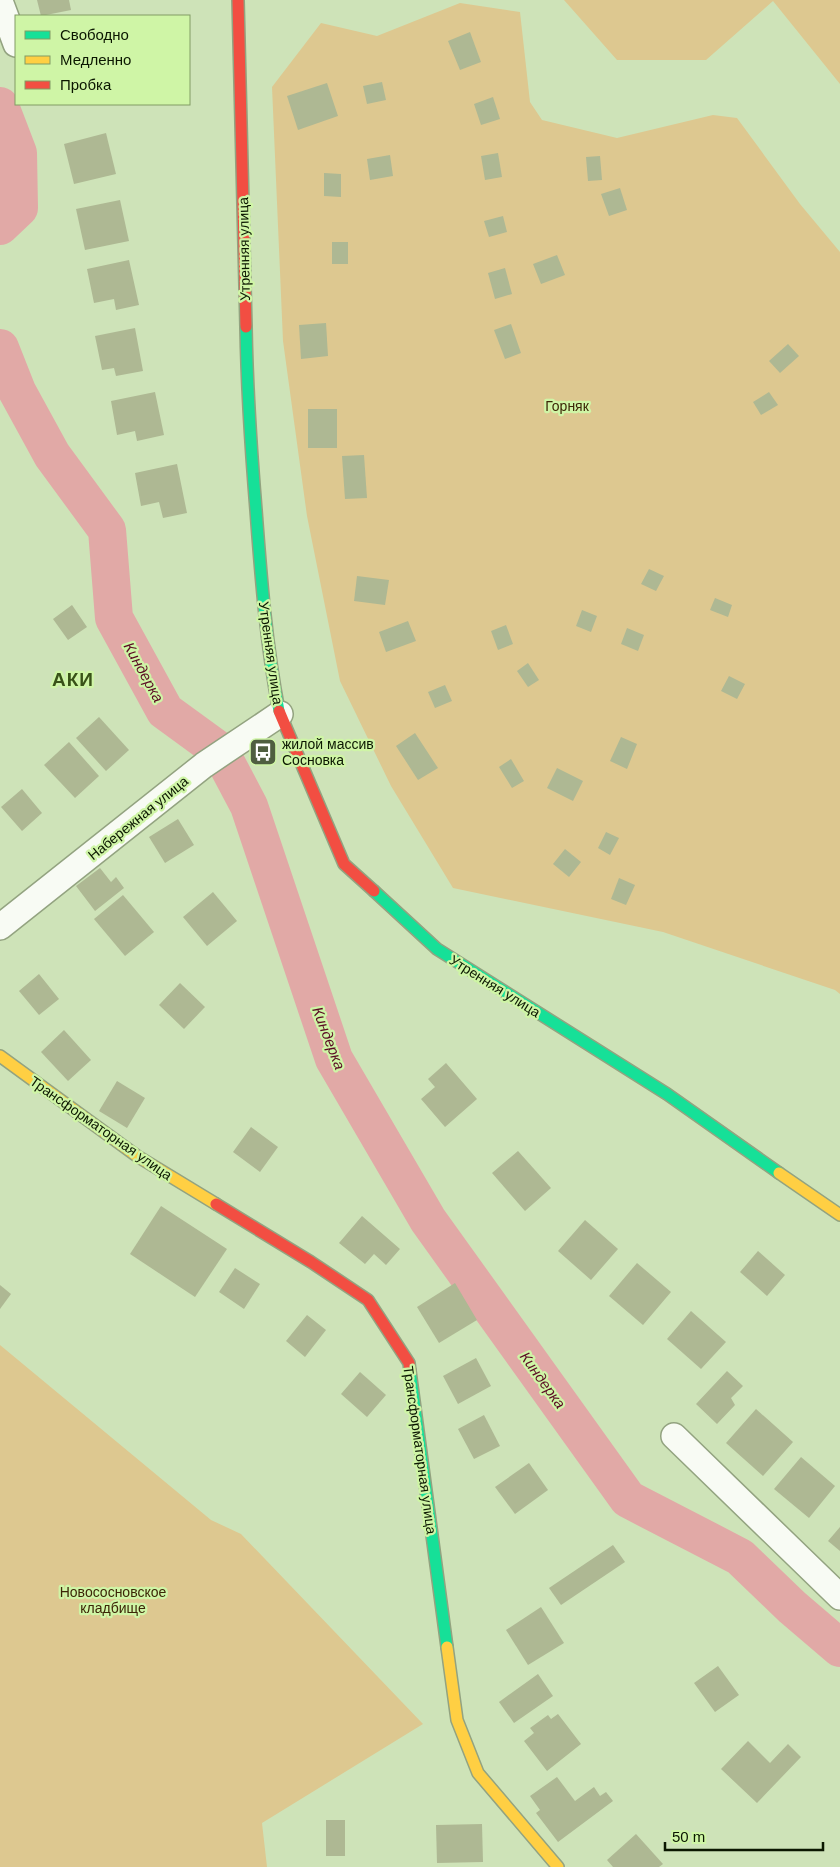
<svg xmlns="http://www.w3.org/2000/svg" width="840" height="1867" font-family="Helvetica,sans-serif">
<style>
.green{fill:#ddc890}
.lines{fill:none;stroke-linecap:round;stroke-linejoin:round}
.river{stroke:#e1a9a6;stroke-width:38}
.building{fill:#aeb893}
.street-casing{stroke:#93a380;stroke-width:28}
.fast-casing{stroke:#93a380;stroke-width:14}
.slow-casing{stroke:#93a380;stroke-width:14}
.jam-casing{stroke:#93a380;stroke-width:14}
.street{stroke:#f8fbf4;stroke-width:25}
.fast{stroke:#16e098;stroke-width:11}
.slow{stroke:#ffcf43;stroke-width:11}
.jam{stroke:#f24e42;stroke-width:11}
.labels{text-anchor:middle;dominant-baseline:central;stroke-width:4.5;stroke-linejoin:round;paint-order:stroke}
.street-label{font-size:14px;fill:#0b1700;stroke:#cff5a6}
.park-label{font-size:14px;fill:#3d2607;stroke:#cff5a6}
.poi-label{font-size:14px;fill:#0b1700;stroke:#cff5a6;text-anchor:start}
.water-label{font-size:15px;font-style:italic;fill:#5a0a23;stroke:#cff5a6}
.district-label{font-size:19px;font-weight:bold;letter-spacing:1px;fill:#395218;stroke:#cff5a6}
</style>
<rect width="100%" height="100%" fill="#cee3b8"/>
<g class="green">
<path d="M564,0H840V84L773,1L706,60H617Z"/>
<path d="M460,3L520,12L530,102L542,120L617,138L713,115L737,118L800,204L840,252V994L835,990L663,932L453,888L391,786L340,681L307,516L283,341L272,87L321,23L377,36Z"/>
<path d="M0,1345L211,1520L241,1534L423,1724L262,1823L267,1867H0Z"/>
</g>
<g class="lines">
<g class="river">
<path d="M0,106L18,153L19,208L0,226"/>
<path d="M0,348L17,391L52,455L107,530L114,618L165,711L220,751L249,806L334,1059L428,1220L628,1499L740,1557L792,1607L840,1648"/>
</g>
</g>
<g class="building">
<path d="M37,0H69L71,10L41,16Z"/>
<path d="M470,32L481,62L460,70L448,41Z"/>
<path d="M382,82L386,100L367,104L363,86Z"/>
<path d="M327,83L338,116L298,130L287,96Z"/>
<path d="M493,97L500,119L481,125L474,104Z"/>
<path d="M106,133L116,174L74,184L64,144Z"/>
<path d="M498,153L502,177L485,180L481,156Z"/>
<path d="M390,155L393,176L370,180L367,159Z"/>
<path d="M600,156L602,180L588,181L586,157Z"/>
<path d="M324,173L341,174V197L324,196Z"/>
<path d="M620,188L627,210L609,216L601,194Z"/>
<path d="M120,200L129,241L85,250L76,209Z"/>
<path d="M503,216L507,232L489,237L484,221Z"/>
<rect x="332" y="242" width="16" height="22"/>
<path d="M557,255L565,275L541,284L533,264Z"/>
<path d="M129,260L139,305L116,310L114,299L94,303L87,269Z"/>
<path d="M505,268L512,294L495,299L488,273Z"/>
<path d="M326,323L328,356L301,359L299,325Z"/>
<path d="M511,324L521,353L505,359L494,330Z"/>
<path d="M135,328L143,371L116,376L114,368L102,370L95,336Z"/>
<path d="M788,344L799,356L780,373L769,361Z"/>
<path d="M155,392L164,435L137,441L135,431L117,435L111,401Z"/>
<path d="M769,392L778,405L761,415L753,402Z"/>
<rect x="308" y="409" width="29" height="39"/>
<path d="M364,455L367,498L345,499L342,456Z"/>
<path d="M177,464L187,513L163,518L159,502L141,506L135,473Z"/>
<path d="M649,569L664,576L656,591L641,584Z"/>
<path d="M357,576L389,580L385,605L354,601Z"/>
<path d="M715,598L732,605L728,617L710,610Z"/>
<path d="M72,605L87,627L68,640L53,619Z"/>
<path d="M582,610L597,616L591,632L576,626Z"/>
<path d="M408,621L416,641L386,652L379,632Z"/>
<path d="M506,625L513,644L498,650L491,631Z"/>
<path d="M627,628L644,635L638,651L621,644Z"/>
<path d="M528,663L539,680L528,687L517,671Z"/>
<path d="M729,676L745,684L737,699L721,691Z"/>
<path d="M445,685L452,701L435,708L428,692Z"/>
<path d="M99,717L129,750L106,771L76,738Z"/>
<path d="M415,733L438,768L418,780L396,746Z"/>
<path d="M621,737L637,744L627,769L610,761Z"/>
<path d="M69,742L99,776L75,798L44,765Z"/>
<path d="M511,759L524,781L512,788L499,767Z"/>
<path d="M557,768L583,781L573,801L547,788Z"/>
<path d="M22,789L42,813L22,831L1,807Z"/>
<path d="M178,819L194,845L165,863L149,837Z"/>
<path d="M606,832L619,838L610,855L598,848Z"/>
<path d="M565,849L581,862L569,877L553,864Z"/>
<path d="M100,868L111,882L116,877L124,888L95,911L76,886Z"/>
<path d="M619,878L635,885L626,905L611,899Z"/>
<path d="M213,892L237,921L207,946L183,917Z"/>
<path d="M123,895L154,932L125,956L94,919Z"/>
<path d="M39,974L59,999L39,1015L19,991Z"/>
<path d="M180,983L205,1007L184,1029L159,1005Z"/>
<path d="M64,1030L91,1060L68,1081L41,1052Z"/>
<path d="M446,1063L477,1099L445,1127L421,1099L435,1087L428,1079Z"/>
<path d="M117,1081L145,1098L127,1128L99,1111Z"/>
<path d="M251,1127L278,1147L260,1172L233,1152Z"/>
<path d="M518,1151L551,1188L525,1211L492,1173Z"/>
<path d="M161,1206L227,1249L195,1297L130,1254Z"/>
<path d="M362,1216L400,1249L386,1265L374,1254L365,1264L339,1243Z"/>
<path d="M585,1220L618,1249L591,1280L558,1251Z"/>
<path d="M758,1251L785,1275L767,1296L740,1272Z"/>
<path d="M637,1263L671,1292L643,1325L609,1296Z"/>
<path d="M235,1268L260,1284L244,1309L219,1292Z"/>
<path d="M455,1283L477,1320L439,1343L417,1307Z"/>
<path d="M0,1285L11,1294L0,1309Z"/>
<path d="M691,1311L726,1342L701,1369L667,1339Z"/>
<path d="M307,1315L326,1330L305,1357L286,1341Z"/>
<path d="M476,1358L491,1386L458,1404L443,1376Z"/>
<path d="M727,1371L743,1386L731,1398L735,1405L717,1424L696,1404Z"/>
<path d="M360,1372L386,1395L367,1417L341,1394Z"/>
<path d="M756,1409L793,1442L763,1476L726,1443Z"/>
<path d="M484,1415L500,1446L474,1459L458,1429Z"/>
<path d="M801,1457L835,1486L809,1518L774,1489Z"/>
<path d="M529,1463L548,1490L515,1514L495,1487Z"/>
<path d="M840,1527V1551L828,1541Z"/>
<path d="M613,1545L625,1562L561,1605L549,1588Z"/>
<path d="M541,1607L564,1643L528,1665L506,1630Z"/>
<path d="M718,1666L739,1695L715,1712L694,1683Z"/>
<path d="M538,1674L553,1696L514,1723L499,1702Z"/>
<path d="M558,1714L581,1744L547,1771L524,1741L534,1733L530,1728L548,1715L551,1719Z"/>
<path d="M748,1741L770,1763L788,1744L801,1757L757,1803L721,1769Z"/>
<path d="M557,1777L575,1801L594,1787L600,1796L606,1792L613,1801L558,1842L536,1813L540,1810L530,1796Z"/>
<rect x="326" y="1820" width="19" height="36"/>
<path d="M482,1824L483,1862L437,1863L436,1825Z"/>
<path d="M636,1834L663,1864L659,1867H613L607,1860Z"/>
</g>
<g class="lines">
<g class="street-casing">
<g id="street">
<path d="M0,1L16,44"/>
<path d="M0,927L204,765L280,714"/>
<path d="M674,1436L840,1597"/>
</g>
</g>
<g class="fast-casing">
<g id="fast">
<path d="M246,327C247,388 251,449 256,510C261,577 266,644 279,711"/>
<path d="M374,891L437,949L667,1094L779,1173"/>
<path d="M410,1371L447,1647"/>
</g>
</g>
<g class="slow-casing">
<g id="slow">
<path d="M0,1056L137,1156L216,1204"/>
<path d="M779,1173L840,1215"/>
<path d="M447,1647L457,1720L478,1773L558,1867"/>
</g>
</g>
<g class="jam-casing">
<g id="jam">
<path d="M238,0L246,327"/>
<path d="M279,711L344,864L374,891"/>
<path d="M216,1204L311,1262L368,1300L409,1363L410,1371"/>
</g>
</g>
<use href="#street" class="street"/>
<use href="#fast" class="fast"/>
<use href="#slow" class="slow"/>
<use href="#jam" class="jam"/>
</g>
<defs>
<g id="bus-square" transform="scale(1.4375)"><rect x="-9" y="-9" width="18" height="18" rx="4" fill="#4f5e40" stroke="#cff5a6"/><path d="M-5-6H5V4H4V6H2V4H-2V6H-4V4H-5ZM-3.5-4V0h7V-4ZM-3.5 1.2v1.5H-2V1.2ZM2 1.2v1.5H3.5V1.2Z" fill="#fff"/></g>
</defs>
<g fill-rule="evenodd">
<use href="#bus-square" x="263" y="752"/>
</g>
<g class="labels">
<g class="street-label">
<text transform="translate(244 249) rotate(-91)">Утренняя улица</text>
<text transform="translate(271 653) rotate(82)">Утренняя улица</text>
<text transform="translate(138 818) rotate(-39)">Набережная улица</text>
<text transform="translate(495 986) rotate(32)">Утренняя улица</text>
<text transform="translate(101 1128) rotate(35)">Трансформаторная улица</text>
<text transform="translate(420 1450) rotate(82)">Трансформаторная улица</text>
</g>
<g class="park-label">
<text x="567" y="406">Горняк</text>
<text x="113" y="1592">Новососновское<tspan x="113" dy="16">кладбище</tspan></text>
</g>
<g class="poi-label">
<text x="282" y="744">жилой массив<tspan x="282" dy="16">Сосновка</tspan></text>
</g>
<g class="water-label">
<text transform="translate(144 672) rotate(61)">Киндерка</text>
<text transform="translate(329 1038) rotate(69)">Киндерка</text>
<text transform="translate(543 1380) rotate(54)">Киндерка</text>
</g>
<g class="district-label">
<text x="73" y="679">АКИ</text>
</g>
</g>
<rect x="15" y="15" width="175" height="90" fill="#cff5a6" stroke="#819c64"/>
<rect x="25" y="31" width="25" height="8" fill="#16e098" stroke="#819c64"/>
<text x="60" y="40" font-size="15" fill="#0b1700">Свободно</text>
<rect x="25" y="56" width="25" height="8" fill="#ffcf43" stroke="#819c64"/>
<text x="60" y="65" font-size="15" fill="#0b1700">Медленно</text>
<rect x="25" y="81" width="25" height="8" fill="#f24e42" stroke="#819c64"/>
<text x="60" y="90" font-size="15" fill="#0b1700">Пробка</text>
<path d="M665 1842v8h158v-8" fill="none" stroke="#0b1700" stroke-width="2.5"/>
<text x="672" y="1842" font-size="15" fill="#0b1700" stroke="#cff5a6" stroke-width="4" paint-order="stroke">50 m</text>
</svg>
